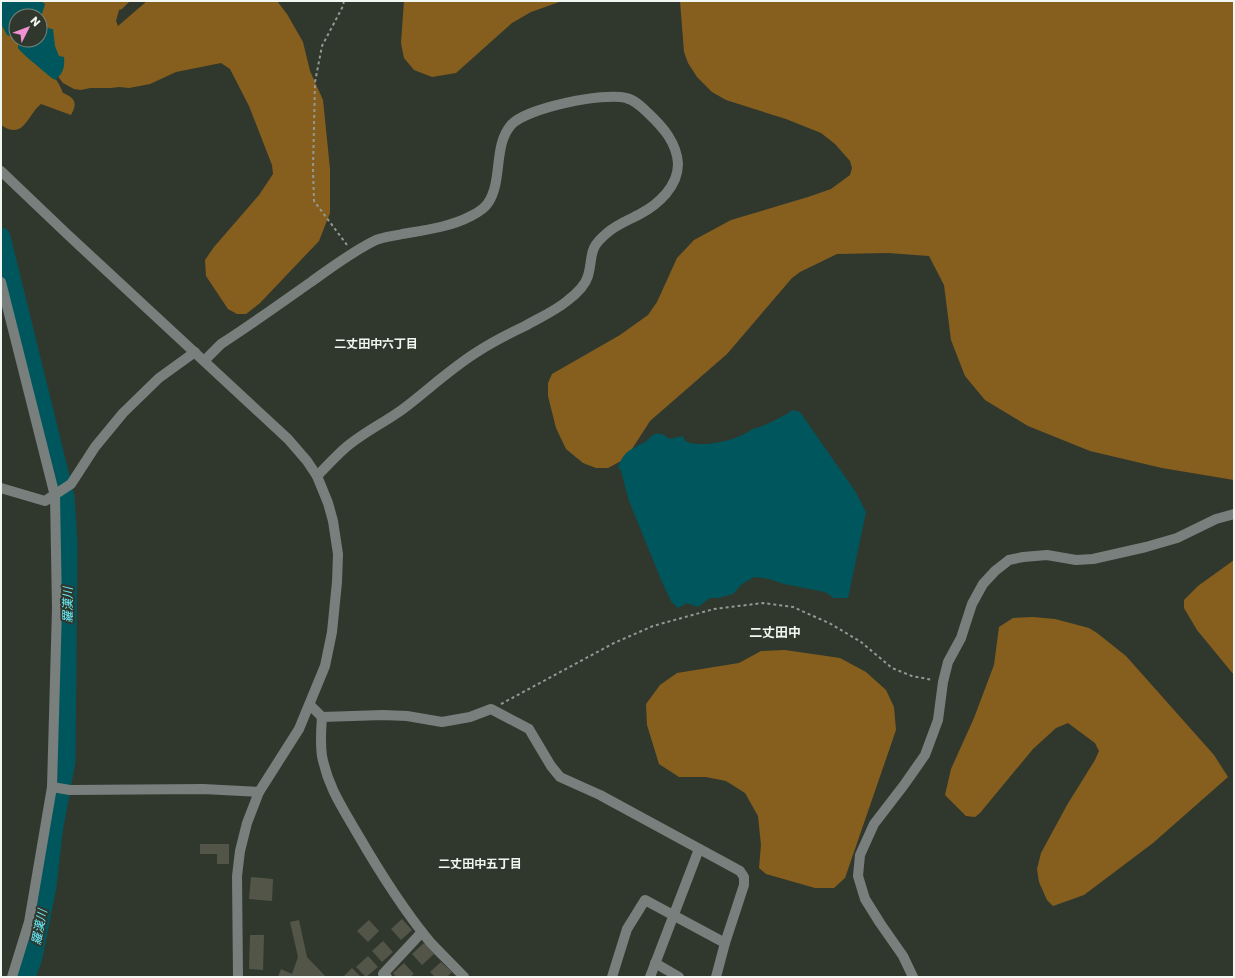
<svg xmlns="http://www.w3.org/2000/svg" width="1235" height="978" font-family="Poppins,'Noto Sans JP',sans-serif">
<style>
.forest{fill:#865f1e}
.water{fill:#00565d}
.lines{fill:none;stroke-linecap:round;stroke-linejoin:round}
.river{stroke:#00565d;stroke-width:19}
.building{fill:#545549}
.path{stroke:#939991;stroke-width:2;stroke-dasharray:3 3;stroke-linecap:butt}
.minor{stroke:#797f7d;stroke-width:10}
.labels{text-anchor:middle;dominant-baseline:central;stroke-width:4;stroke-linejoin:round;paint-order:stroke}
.neighbourhood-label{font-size:12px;font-weight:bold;fill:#f1f6f0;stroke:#30382e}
.water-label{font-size:12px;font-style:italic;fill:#6aeffe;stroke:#30382e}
.quarter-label{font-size:13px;font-weight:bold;fill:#f1f6f0;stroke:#30382e}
</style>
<rect width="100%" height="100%" fill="#30382e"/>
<g class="forest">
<path d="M33,1H130L122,9L119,10L116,21L118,26L147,1H277L287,14L303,42L310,71L323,100L330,169V213L319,241L260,303L246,314H237L228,309L206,276L205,260L214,247L259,195L273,174L272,165L249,106L230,69L221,63L176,72L150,84L129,88L119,87L111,88H90L81,90L74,89L63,83L56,74L40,16Z"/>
<path d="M404,1H562L531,12L512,23L456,73L432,77L414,70L404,58L401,43Z"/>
<path d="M680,1H1234V480L1162,468L1090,451L1028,426L985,400L965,376L951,340L944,285L929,256L888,253L837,254L800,272L792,278L727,354L650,421L632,449L621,461L608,468H596L583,463L566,449L556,428L548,396V383L552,374L620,335L648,315L657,302L677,258L694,240L731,220L808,197L831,189L850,175L852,168L850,161L835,144L821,133L786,119L726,100L712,92L697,77L688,63L684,52Z"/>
<path d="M1,20L16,36V40H22C36,56 55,72 63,93C75,98 78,103 71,115L41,104C27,115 24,141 1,125Z"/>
<path d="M1234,560V675L1197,630L1184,608V600L1198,586Z"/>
<path d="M1033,617L1055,619L1089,628L1097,633L1126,656L1214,755L1228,777L1153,843L1084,895L1053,906L1047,900L1039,882L1037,869L1041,853L1067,805L1095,760L1099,751L1095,743L1068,723L1056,728L1033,749L980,813L975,817L966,816L945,795L951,769L974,718L994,665L999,627L1013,618Z"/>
<path d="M785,650L840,658L866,672L886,690L894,707L896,730L845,878L834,888H815L766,874L759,868L761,845L758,816L745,793L726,781L706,777H679L659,764L647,725L646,704L660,685L677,673L739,663L761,651Z"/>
</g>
<g class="water">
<path d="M1,1H41L45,4L41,17C44,23 46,29 53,29L55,46L59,56L64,57C65,67 63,74 55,80C50,77 47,74 42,70C34,62 25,57 18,48V40H40V16H16V39L7,35L1,24Z"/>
<path d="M792,410L800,412L855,491L866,512L848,598H834L825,592L784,584L769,579L754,577L742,584L733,594L719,598H710L698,607L687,603L678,608L671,601L662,582L629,501L621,471L618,467C625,450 630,450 645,442C649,440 651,435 655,434C661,432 665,436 670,439L683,436L685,441C700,448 728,442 742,435C747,433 751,429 756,428C767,425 769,423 779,418C784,415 787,415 792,410Z"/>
</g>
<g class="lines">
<path class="river" d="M1,237L65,497L68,543L66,761L53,832L47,886L33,957L26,977"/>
</g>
<g class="building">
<path d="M200,844H229V864H217V854H200Z"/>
<path d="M251,877L273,879L272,901L249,899Z"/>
<path d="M402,919L412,930L401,940L391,929Z"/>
<path d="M299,920L307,957L326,977H278L281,969L292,974L298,957L290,922Z"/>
<path d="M369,920L379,931L368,942L357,931Z"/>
<path d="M250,935H264L263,970L249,969Z"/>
<path d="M383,941L393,952L382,962L372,951Z"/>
<path d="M424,943L434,954L422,965L412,954Z"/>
<path d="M368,956L378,967L366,977L356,967Z"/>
<path d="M441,962L452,972L447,977H435L430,972Z"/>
<path d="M404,963L414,974L410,977H396L393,973Z"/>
<path d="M352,968L361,977H343Z"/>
</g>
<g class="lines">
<g class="path">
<path d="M344,1L342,8L322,46L315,82L313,169L314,201L347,245"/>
<path d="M501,704L614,643L653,626L714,609L763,603L793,607L831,624L861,642L892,668L912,676L933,680"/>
</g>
<g class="minor">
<path d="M1,171L67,234L288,439L307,461L317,476L328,503L333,521L338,554L337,582L332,632L325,666L299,729L259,792L247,823L240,851L237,876L238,977"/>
<path d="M1,282L55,496L57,608L52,787L29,922L12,977"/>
<path d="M204,361L221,344C252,324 281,303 311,282C332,267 353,251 376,240C384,237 394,236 402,234C426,230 450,227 471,216C477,213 484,209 488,203C503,181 493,146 511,125C526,108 604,92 626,98C635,100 642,107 648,113C663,127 677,143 678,164C678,186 659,204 640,214C629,220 617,224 607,233C587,250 594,254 588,276C585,286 575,295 567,301C555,311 539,318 525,326C508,334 492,342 477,352C450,369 428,390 403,409C384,423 362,433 344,449C335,457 326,467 317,476"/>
<path d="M1,488L45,501L71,484L95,447L123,413L159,378L195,352"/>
<path d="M310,705L322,717L383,715L407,716L442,722L470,717L491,709L529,729L551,766L560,777L600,795L740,871L744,877V885L725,943L716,977"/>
<path d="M322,717C321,730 320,743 322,756C328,787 342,807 357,833C379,871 402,908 430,942C441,954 453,965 464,977"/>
<path d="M52,787L70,790L203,789L259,792"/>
<path d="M655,963L679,977"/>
<path d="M387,977L383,974L422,932"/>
<path d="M612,977L627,929L645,900L725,943"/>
<path d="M650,977L699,849"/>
<path d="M913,977L903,956L880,923L865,899L858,876L860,855L874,824L904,785L925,755L938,720L943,682L948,662L961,638L972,604L983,584L995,571L1009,560L1023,557L1047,555L1076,560L1093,559L1146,547L1177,538L1216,519L1234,514"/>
</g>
</g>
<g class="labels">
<g class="neighbourhood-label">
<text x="376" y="343">二丈田中六丁目</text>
<text x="480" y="863">二丈田中五丁目</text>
</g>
<g class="water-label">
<text transform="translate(67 605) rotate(-90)">羅漢川</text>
<text transform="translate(39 927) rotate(-79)">羅漢川</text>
</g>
<g class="quarter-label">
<text x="775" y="632">二丈田中</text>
</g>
</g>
<rect width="1235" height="978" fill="none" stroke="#f1f6f0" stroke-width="4"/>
<g transform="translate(28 28) rotate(48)"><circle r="19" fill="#30382e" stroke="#7d847c"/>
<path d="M0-3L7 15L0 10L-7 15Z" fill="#f391d5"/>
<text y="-6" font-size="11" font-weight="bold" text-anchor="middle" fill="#f1f6f0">N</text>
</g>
</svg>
